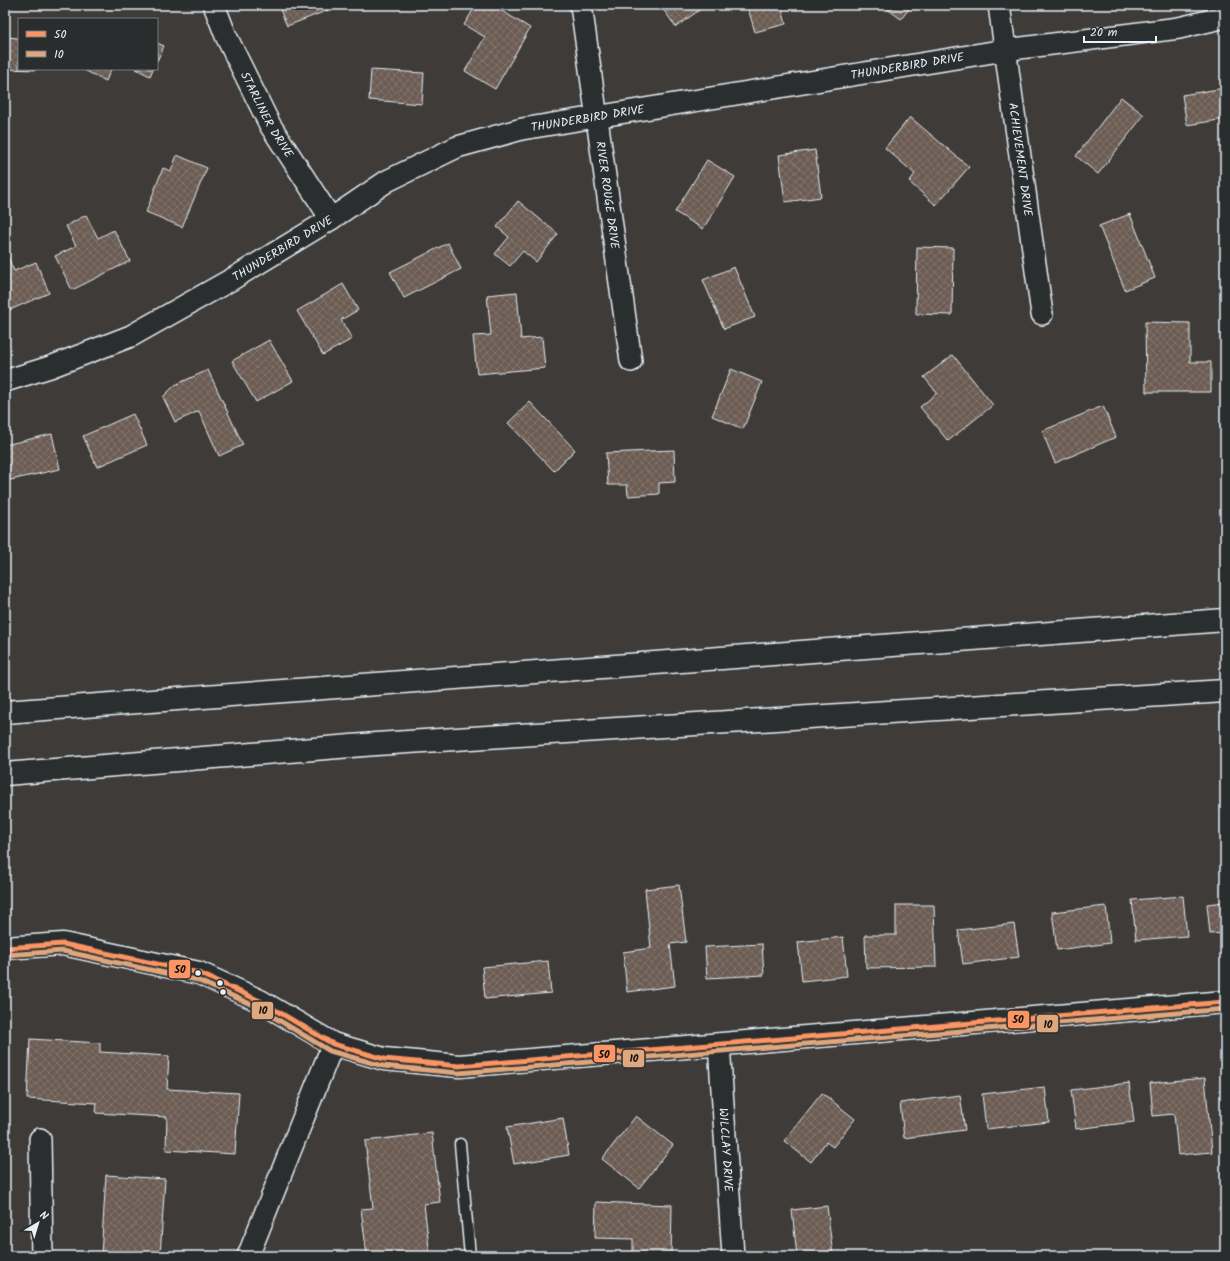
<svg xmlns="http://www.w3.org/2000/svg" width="1230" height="1261" font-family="Kalam,sans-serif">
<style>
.building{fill:url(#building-cross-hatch);stroke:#e8f1f8}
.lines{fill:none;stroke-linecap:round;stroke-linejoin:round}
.lane-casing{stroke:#e8f1f8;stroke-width:13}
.street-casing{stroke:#e8f1f8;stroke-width:24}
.secondary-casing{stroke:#e8f1f8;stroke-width:25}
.highway-casing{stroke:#e8f1f8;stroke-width:25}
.lane{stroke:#2a2d2e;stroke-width:10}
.street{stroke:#2a2d2e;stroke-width:21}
.secondary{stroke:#2a2d2e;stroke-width:22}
.highway{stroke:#2a2d2e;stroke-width:22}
.bus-1-casing{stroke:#2a2d2e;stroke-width:8}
.bus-2-casing{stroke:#2a2d2e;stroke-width:8}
.bus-1{stroke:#fb9564;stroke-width:5}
.bus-2{stroke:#dfa77e;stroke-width:5}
.bus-dot{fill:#e8f1f8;stroke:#2a2d2e;stroke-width:1.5}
.labels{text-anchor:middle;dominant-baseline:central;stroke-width:4;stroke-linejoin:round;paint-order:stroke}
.street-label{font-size:12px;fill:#e8f1f8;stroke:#2a2d2e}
.line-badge{stroke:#2a2d2e;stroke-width:1.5}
.pale-badge-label{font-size:11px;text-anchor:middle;font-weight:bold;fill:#111}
</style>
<defs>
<pattern id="building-cross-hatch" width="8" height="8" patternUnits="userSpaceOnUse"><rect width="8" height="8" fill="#6c5c53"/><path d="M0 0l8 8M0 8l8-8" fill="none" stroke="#81746c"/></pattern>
</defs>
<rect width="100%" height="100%" fill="#3e3b39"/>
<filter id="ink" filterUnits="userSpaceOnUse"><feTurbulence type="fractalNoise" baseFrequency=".025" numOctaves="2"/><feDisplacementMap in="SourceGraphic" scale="8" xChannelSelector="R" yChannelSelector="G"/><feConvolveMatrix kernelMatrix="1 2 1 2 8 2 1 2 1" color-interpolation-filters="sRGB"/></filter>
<g filter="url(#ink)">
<g class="building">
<path d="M278,5H330L331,9L287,26Z"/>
<path d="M476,5H492L530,28L495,89L465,71L485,37L464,25Z"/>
<path d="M660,5H700L702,8L676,27Z"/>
<path d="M747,5H781L786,24L755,32Z"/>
<path d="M882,5H912L901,19Z"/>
<path d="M5,37L19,38V69H36V70L5,69Z"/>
<path d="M157,43L164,46L157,61Z"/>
<path d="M82,69H111L106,81Z"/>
<path d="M136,69H153L150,76Z"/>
<path d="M371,70L424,73L422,104L369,100Z"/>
<path d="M1225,88V119L1187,125L1182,95Z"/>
<path d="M1121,97L1144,115L1098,174L1076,156Z"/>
<path d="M910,117L969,167L936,205L909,182L915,174L885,148Z"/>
<path d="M815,150L821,197L785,202L779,155Z"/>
<path d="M177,155L207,168L182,227L146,212L163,168L171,171Z"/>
<path d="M707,160L735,177L703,229L675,212Z"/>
<path d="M518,201L558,234L536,262L523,251L510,266L495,254L509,237L497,227Z"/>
<path d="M1130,214L1155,278L1125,290L1099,226Z"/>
<path d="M86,215L98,238L114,230L130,261L72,290L55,256L76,246L66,226Z"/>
<path d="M448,243L461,269L404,298L390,272Z"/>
<path d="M917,247L953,248L952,315L916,314Z"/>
<path d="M5,250L14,271L36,262L49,293L5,312Z"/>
<path d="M734,267L755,317L724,329L703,280Z"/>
<path d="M343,284L358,310L341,320L352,339L323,355L297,311Z"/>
<path d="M517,292L521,339L542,337L545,368L477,374L473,336L491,335L487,295Z"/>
<path d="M1145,322L1190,323V362H1211V392H1146Z"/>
<path d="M269,340L293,381L256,402L232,361Z"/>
<path d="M953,355L993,405L948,441L920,407L937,393L924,377Z"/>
<path d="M731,369L762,382L743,429L712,416Z"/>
<path d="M208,370L243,445L219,456L199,411L175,422L163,397L175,385Z"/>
<path d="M530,402L575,450L554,471L508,423Z"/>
<path d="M1103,406L1116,437L1055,463L1042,431Z"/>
<path d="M133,414L147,445L97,467L83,436Z"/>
<path d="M52,434L60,469L6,481L5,475V445Z"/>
<path d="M674,450L675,482L659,483V494L628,496L627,485H608L606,453Z"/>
<path d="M679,885L686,942L670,944L675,986L627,992L623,952L651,948L645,889Z"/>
<path d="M1223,886H1225V933L1210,934L1207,904L1225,902Z"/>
<path d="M1183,896L1187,936L1136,940L1132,900Z"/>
<path d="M896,905H934L936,967L866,968L865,935H896Z"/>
<path d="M1106,906L1110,943L1057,950L1052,912Z"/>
<path d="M1014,924L1019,957L963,964L958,930Z"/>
<path d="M843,937L847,976L802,981L798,942Z"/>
<path d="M762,944L764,975L707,978L705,947Z"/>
<path d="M548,961L551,993L485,999L482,967Z"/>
<path d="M30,1039L100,1043V1052L169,1056L167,1089L239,1093L235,1154L166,1150L167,1117L96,1113L97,1103L27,1099Z"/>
<path d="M1205,1078L1212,1152L1178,1155L1174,1114L1153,1116L1150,1083Z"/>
<path d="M1129,1083L1134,1122L1076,1129L1071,1090Z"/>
<path d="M1045,1087L1049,1122L986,1129L982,1094Z"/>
<path d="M822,1093L855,1119L833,1147L826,1142L811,1162L784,1141Z"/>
<path d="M960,1095L965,1130L904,1138L900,1103Z"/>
<path d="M636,1116L673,1145L639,1188L602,1159Z"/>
<path d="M563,1118L569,1155L514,1164L507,1127Z"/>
<path d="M432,1133L440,1202L424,1204L430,1256H367L361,1209L373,1208L365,1141Z"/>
<path d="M106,1175L165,1179L160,1256H101Z"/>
<path d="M596,1202L672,1205L671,1256H633V1239L595,1238Z"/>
<path d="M827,1206L833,1256H797L792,1210Z"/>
</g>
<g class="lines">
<g class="lane-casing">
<path id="lane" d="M460,1144L470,1256"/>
</g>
<g class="street-casing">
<g id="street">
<path id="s1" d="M214,5L226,36L270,125L331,219"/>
<path id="s2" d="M581,5L631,361"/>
<path id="s3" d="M999,5L1042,314"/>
<path id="s4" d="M5,381L50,367L131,336L234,278L331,219L387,181L457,147L522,129L1005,50L1179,28L1225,17"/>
<path id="s5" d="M719,1044L733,1256"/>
<path d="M40,1139L42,1256"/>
<path d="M248,1256L333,1044"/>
</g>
</g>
<g class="secondary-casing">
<path id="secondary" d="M5,948L63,944L199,973L260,1001L333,1044L384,1059L459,1066L1225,1002"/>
</g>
<g class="highway-casing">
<g id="highway">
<path d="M5,712L1225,620"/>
<path d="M5,774L376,744L1225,691"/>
</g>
</g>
<use href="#lane" class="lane"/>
<use href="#street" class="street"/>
<use href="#secondary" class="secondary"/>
<use href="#highway" class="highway"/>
<g class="bus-1-casing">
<path id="bus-1" d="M5,948L63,944L199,973L260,1001L333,1044L384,1059L459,1066L1225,1002"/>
</g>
<g class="bus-2-casing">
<path id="bus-2" d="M5,955L63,951L197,980L257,1007L330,1051L383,1066L459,1073L1225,1009"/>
</g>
<use href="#bus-1" class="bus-1"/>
<use href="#bus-2" class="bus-2"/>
</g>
</g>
<g class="bus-dot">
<circle cx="198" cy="973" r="3.5"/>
<circle cx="220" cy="983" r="3.5"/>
<circle cx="223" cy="992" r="3.5"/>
</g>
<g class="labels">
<g class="street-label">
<text stroke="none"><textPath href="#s4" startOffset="969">THUNDERBIRD DRIVE</textPath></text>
<text stroke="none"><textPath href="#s1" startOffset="122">STARLINER DRIVE</textPath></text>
<text stroke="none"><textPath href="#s4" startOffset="645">THUNDERBIRD DRIVE</textPath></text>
<text stroke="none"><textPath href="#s3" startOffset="156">ACHIEVEMENT DRIVE</textPath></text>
<text stroke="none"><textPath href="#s2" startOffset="192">RIVER ROUGE DRIVE</textPath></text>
<text stroke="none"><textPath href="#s4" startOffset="309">THUNDERBIRD DRIVE</textPath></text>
<text stroke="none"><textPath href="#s5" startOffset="106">WILCLAY DRIVE</textPath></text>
</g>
</g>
<g class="line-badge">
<rect x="168" y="959" width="23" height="20" rx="4" fill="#fb9564"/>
<rect x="251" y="1001" width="23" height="19" rx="4" fill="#dfa77e"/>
<rect x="1007" y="1010" width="23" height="19" rx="4" fill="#fb9564"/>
<rect x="1036" y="1014" width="23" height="19" rx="4" fill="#dfa77e"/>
<rect x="593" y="1044" width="23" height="19" rx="4" fill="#fb9564"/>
<rect x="622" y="1049" width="23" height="19" rx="4" fill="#dfa77e"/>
</g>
<g class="pale-badge-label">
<text x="180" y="973">50</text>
<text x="263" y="1014">10</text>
<text x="1018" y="1023">50</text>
<text x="1048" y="1028">10</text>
<text x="604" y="1058">50</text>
<text x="634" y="1062">10</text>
</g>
<rect width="1230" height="1261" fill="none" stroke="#2a2d2e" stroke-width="20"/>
<rect x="10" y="10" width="1210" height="1241" fill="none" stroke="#e8f1f8" stroke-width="1.5" filter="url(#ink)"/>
<rect x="18" y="18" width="140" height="52" fill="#2a2d2e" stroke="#767b7f"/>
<rect x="26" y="31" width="20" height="6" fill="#fb9564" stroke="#767b7f"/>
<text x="54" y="38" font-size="12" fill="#e8f1f8">50</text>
<rect x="26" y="51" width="20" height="6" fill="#dfa77e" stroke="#767b7f"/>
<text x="54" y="58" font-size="12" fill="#e8f1f8">10</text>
<g transform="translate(38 1223) rotate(38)" stroke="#2a2d2e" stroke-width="3" paint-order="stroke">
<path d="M0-3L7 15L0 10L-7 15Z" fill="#e8f1f8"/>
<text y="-6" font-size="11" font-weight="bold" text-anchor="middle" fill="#e8f1f8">N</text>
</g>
<path d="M1084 36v6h72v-6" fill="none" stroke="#e8f1f8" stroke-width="2"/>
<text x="1090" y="36" font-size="12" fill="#e8f1f8" stroke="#2a2d2e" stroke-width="3" paint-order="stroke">20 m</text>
</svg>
